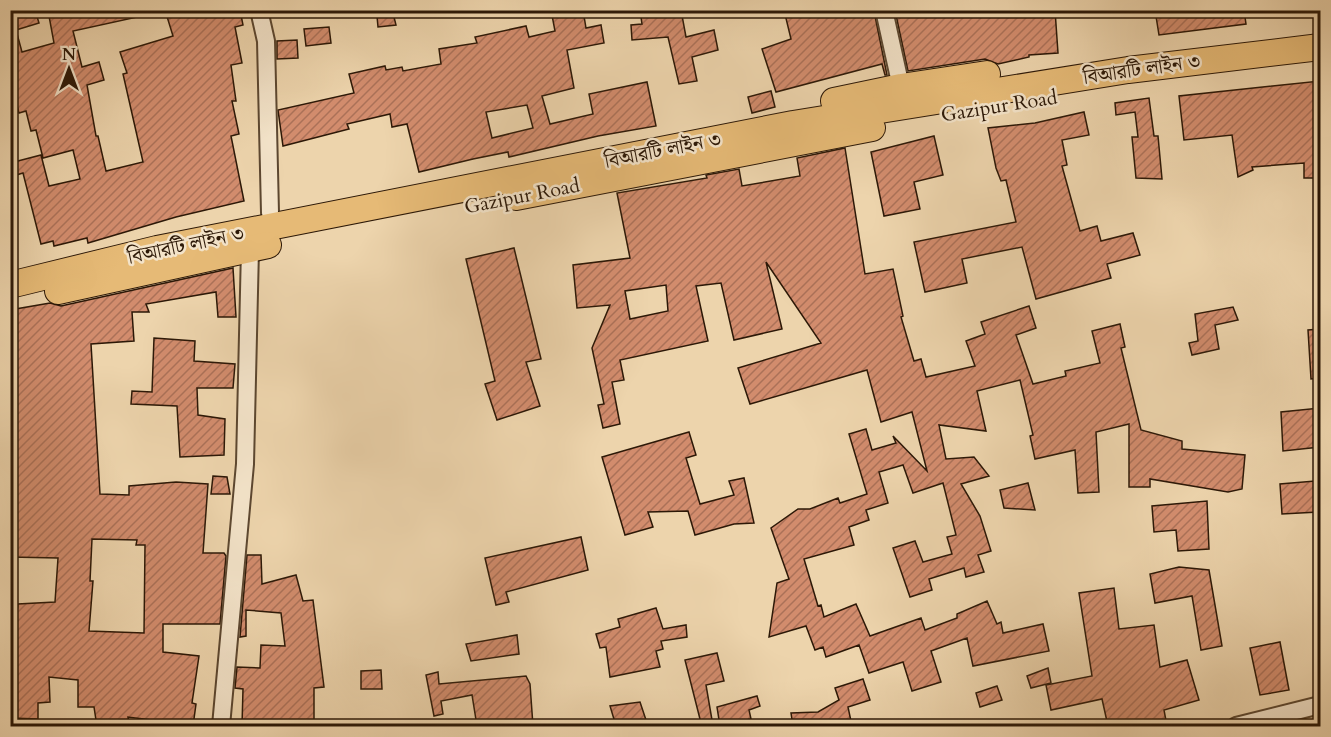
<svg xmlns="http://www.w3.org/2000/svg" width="1331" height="737" font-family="Cardo,'Noto Serif Bengali',serif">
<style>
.building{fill:url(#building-hatch);stroke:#2c1807;stroke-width:1.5;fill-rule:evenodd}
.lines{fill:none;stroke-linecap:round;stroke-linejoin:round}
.minor-casing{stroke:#5c4730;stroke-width:20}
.primary-casing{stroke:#2c1807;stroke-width:28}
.minor{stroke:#f3e3c9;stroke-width:16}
.primary{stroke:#e6ba76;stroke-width:26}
.labels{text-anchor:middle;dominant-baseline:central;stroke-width:5;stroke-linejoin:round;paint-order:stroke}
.street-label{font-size:20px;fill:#2c1807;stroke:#f3e3c9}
</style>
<defs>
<pattern id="building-hatch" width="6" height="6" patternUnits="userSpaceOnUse" patternTransform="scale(1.5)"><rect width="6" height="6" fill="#d28c6d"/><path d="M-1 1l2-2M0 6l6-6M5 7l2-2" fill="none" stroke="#ab7158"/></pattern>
</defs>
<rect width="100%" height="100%" fill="#edd4ac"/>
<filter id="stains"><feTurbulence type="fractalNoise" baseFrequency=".00333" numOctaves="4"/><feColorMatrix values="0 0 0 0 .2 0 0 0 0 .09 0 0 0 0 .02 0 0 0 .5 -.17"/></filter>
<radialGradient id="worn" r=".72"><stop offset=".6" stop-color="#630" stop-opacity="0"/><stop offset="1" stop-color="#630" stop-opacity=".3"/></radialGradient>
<g class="building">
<path d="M10,10H35L39,23L16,30L22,52L54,43L49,16L62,14L61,10H83L84,14L99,10H141L142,16L73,31L82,67L99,62L104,80L87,85L96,136H98L106,171L143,162L123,74L127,73L120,52L173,36L165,10H240L243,25L235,27L242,63L231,65L236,101H232L239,134L231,136L244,201L176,217L88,243L87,238L54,246L53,241L41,244L23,173L13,176L10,163L41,155L49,186L80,179L73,150L43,158L36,130L31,131L26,111L19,113L10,82Z"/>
<path d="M551,10H583L586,28L601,25L604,43L567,50L574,88L542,96L550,124L593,114L589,94L647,82L656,126L598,136L509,157L508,152L473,159L419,172L407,124L392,127L390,114L347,124L349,129L283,146L278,110L354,93L349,74L385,66L386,70L402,67L403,71L441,64L439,49L477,43L475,37L526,26L529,37L555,31ZM527,105L533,128L492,138L486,112Z"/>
<path d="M640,10H681L686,37L714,30L718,50L692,57L697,81L679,84L668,37L632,40L631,25L642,24Z"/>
<path d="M784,10H862L863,14L874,11L887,75H885L882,64L776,92L762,49L791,39Z"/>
<path d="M915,10H1055L1058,53L1029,55V57L998,64L985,59L908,71L896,15Z"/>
<path d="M1155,10H1244L1246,24L1159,35Z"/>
<path d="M393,13L396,25L378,27L377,16Z"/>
<path d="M329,27L331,43L306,46L304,29Z"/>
<path d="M297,40L298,58L277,59V41Z"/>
<path d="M1320,81L1318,178H1304V163L1252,167L1253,170L1238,177L1232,135L1184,140L1179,96Z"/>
<path d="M771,91L775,107L752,113L748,97Z"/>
<path d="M1149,98L1154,136H1158L1162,179L1136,178L1132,137H1138L1135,112L1116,115L1115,103Z"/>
<path d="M1084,112L1089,135L1062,140L1067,165L1062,166L1080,231L1097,226L1101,241L1133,233L1140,255L1107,264L1111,278L1036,299L1022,247L962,259L967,283L925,292L914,242L1016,222L1006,180L1001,181L996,168L988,128L1035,123Z"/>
<path d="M934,136L943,175L914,182L920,209L884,216L871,152Z"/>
<path d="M845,148L865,274L893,269L903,316L901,317L914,361L921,359L926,377L975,366L966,341L985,334L981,322L1029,306L1036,328L1016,335L1033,384L1066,376L1065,371L1100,363L1092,331L1120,324L1125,347L1121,348L1141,430L1182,441V449L1245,455L1242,489L1228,492L1150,479V487H1129V424L1096,432L1099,492L1078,493L1075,450L1035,459L1030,436L1033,435L1020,380L977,391L986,431L939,425L946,459L974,457L989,476L961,484L980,516L991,551L978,555L984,572L966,577L964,568L929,579L932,590L910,597L893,548L915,541L923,562L952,554L947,537L956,535L943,483L913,493L903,465L879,472L888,503L866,510L869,520L849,527L854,545L804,559L818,606L821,605L824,617L856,604L870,636L921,618L925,630L957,618V614L987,601L997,624L1001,622L1003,633L1043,624L1049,651L973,666L967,638L931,651L941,682L912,691L903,662L869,673L859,645L826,657L823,647L815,650L806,626L769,637L777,583L789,579L771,528L798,509H810L838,498L840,503L867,494L849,434L866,429L872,450L896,443L893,436L927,471L912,412L881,422L867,370L750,404L738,368L821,343L766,262L782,329L734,340L721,283L696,286L708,341L620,360L624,380L612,382L620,424L603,428L598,405L604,404L592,348L610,305L577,308L573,265L630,258L617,193L707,178L706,175L739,169L742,186L800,176L797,158ZM666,285L668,311L630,319L625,291Z"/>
<path d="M514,248L541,359L526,362L540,406L497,420L485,384L495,381L466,259Z"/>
<path d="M233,268L236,317H218L216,292L146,304L149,312H132L134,341L91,344L100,494L129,495V486L176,482L208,484L203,553H224L226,556L220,624H163V652L199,656L192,703L196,704L193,726H168V722L128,717L129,723L105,726L104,721L96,720L94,707H78V680L49,677L50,702L38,703V719L10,718V627H15L18,604L55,602L58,558L10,557V310L50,303L61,306ZM92,539L137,540L136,545H145L144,633L89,631L93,581H90Z"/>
<path d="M1233,307L1238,320L1215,325L1219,349L1192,355L1189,343L1198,341L1195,314Z"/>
<path d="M1320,329V378L1311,379L1308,330Z"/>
<path d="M154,338L195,341L194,361L235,364L233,388H197L198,415L225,419L224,455L180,457L177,406L131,404L132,391L152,392Z"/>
<path d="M1320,408V447L1283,451L1281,412Z"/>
<path d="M689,432L696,455L686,458L700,504L734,495L729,481L744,478L754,523L734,524L695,535L688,511L648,512L653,527L625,535L602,457Z"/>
<path d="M213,476L227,477L230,494H211Z"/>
<path d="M1315,481L1318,512L1282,514L1280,484Z"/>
<path d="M1028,483L1035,510L1004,508L1000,490Z"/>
<path d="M1207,501L1209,549L1178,551L1176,530L1154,532L1152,506Z"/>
<path d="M581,537L588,570L506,592L509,602L496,605L485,558Z"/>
<path d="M247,555H261L262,584L296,575L303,601L313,600L324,687L314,688V726H242L243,689L235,688L237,667L260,668L261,645L285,646L281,613L246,610V636L240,637Z"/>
<path d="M1179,567L1209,570L1222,646L1201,650L1192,596L1155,603L1150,574Z"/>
<path d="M1114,588L1119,629L1154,625L1160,667L1187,660L1199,700L1164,710L1167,726H1135L1133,720L1108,726L1102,699L1051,710L1046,685L1092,676L1079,593Z"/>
<path d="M656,608L663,629L686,625L687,637L661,641L663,649L656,651L660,667L610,677L606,647L600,648L596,634L620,627L618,619Z"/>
<path d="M517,635L519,654L471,661L466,644Z"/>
<path d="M1280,642L1289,690L1260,695L1250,648Z"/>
<path d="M717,653L724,681L706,685L712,720L701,723L685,660Z"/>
<path d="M1048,668L1051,683L1031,688L1027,676Z"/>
<path d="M381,670L382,689H361V671Z"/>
<path d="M438,672L439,684L526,676L530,684L533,726H477L472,695L441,701L443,714L434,716L426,675Z"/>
<path d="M863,679L870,700L848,707L852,726H828V724L793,726L791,713L818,712L839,700L835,688Z"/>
<path d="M997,686L1002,700L980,707L976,693Z"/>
<path d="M757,696L760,706L749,710L751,719L720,726L717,707Z"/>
<path d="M640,702L648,726H616L610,706Z"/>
</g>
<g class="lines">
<g class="minor-casing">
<g id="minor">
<path d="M259,10L266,41L270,213"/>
<path d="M884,10L901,87"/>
<path d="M221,726L245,464L250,249"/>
<path d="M1236,726L1320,705"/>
</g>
</g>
<g class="primary-casing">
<g id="primary">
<path d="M834,101L901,87L987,74"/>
<path d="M516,197L872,128"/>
<path d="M10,285L157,249L793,124L1128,70L1320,47"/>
<path d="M58,291L268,245"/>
</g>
</g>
<use href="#minor" class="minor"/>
<use href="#primary" class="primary"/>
</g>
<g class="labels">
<g class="street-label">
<text transform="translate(1142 69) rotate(-8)">বিআরটি লাইন ৩</text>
<text transform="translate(999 106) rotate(-9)">Gazipur Road</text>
<text transform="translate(663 150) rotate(-11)">বিআরটি লাইন ৩</text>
<text transform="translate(522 196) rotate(-11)">Gazipur Road</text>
<text transform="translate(186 245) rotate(-12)">বিআরটি লাইন ৩</text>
</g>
</g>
<rect width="1331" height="737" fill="none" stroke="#edd4ac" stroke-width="36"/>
<rect x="12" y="12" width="1307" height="713" fill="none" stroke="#2c1807" stroke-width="3"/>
<rect x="18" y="18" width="1295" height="701" fill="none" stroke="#2c1807" stroke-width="1.5"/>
<g transform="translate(69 69)" stroke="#f3e3c9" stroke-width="4.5" paint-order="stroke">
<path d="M0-4.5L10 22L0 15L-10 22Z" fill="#2c1807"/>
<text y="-9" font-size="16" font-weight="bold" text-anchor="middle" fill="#2c1807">N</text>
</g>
<rect width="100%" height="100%" filter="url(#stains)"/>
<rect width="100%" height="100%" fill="url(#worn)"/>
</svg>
